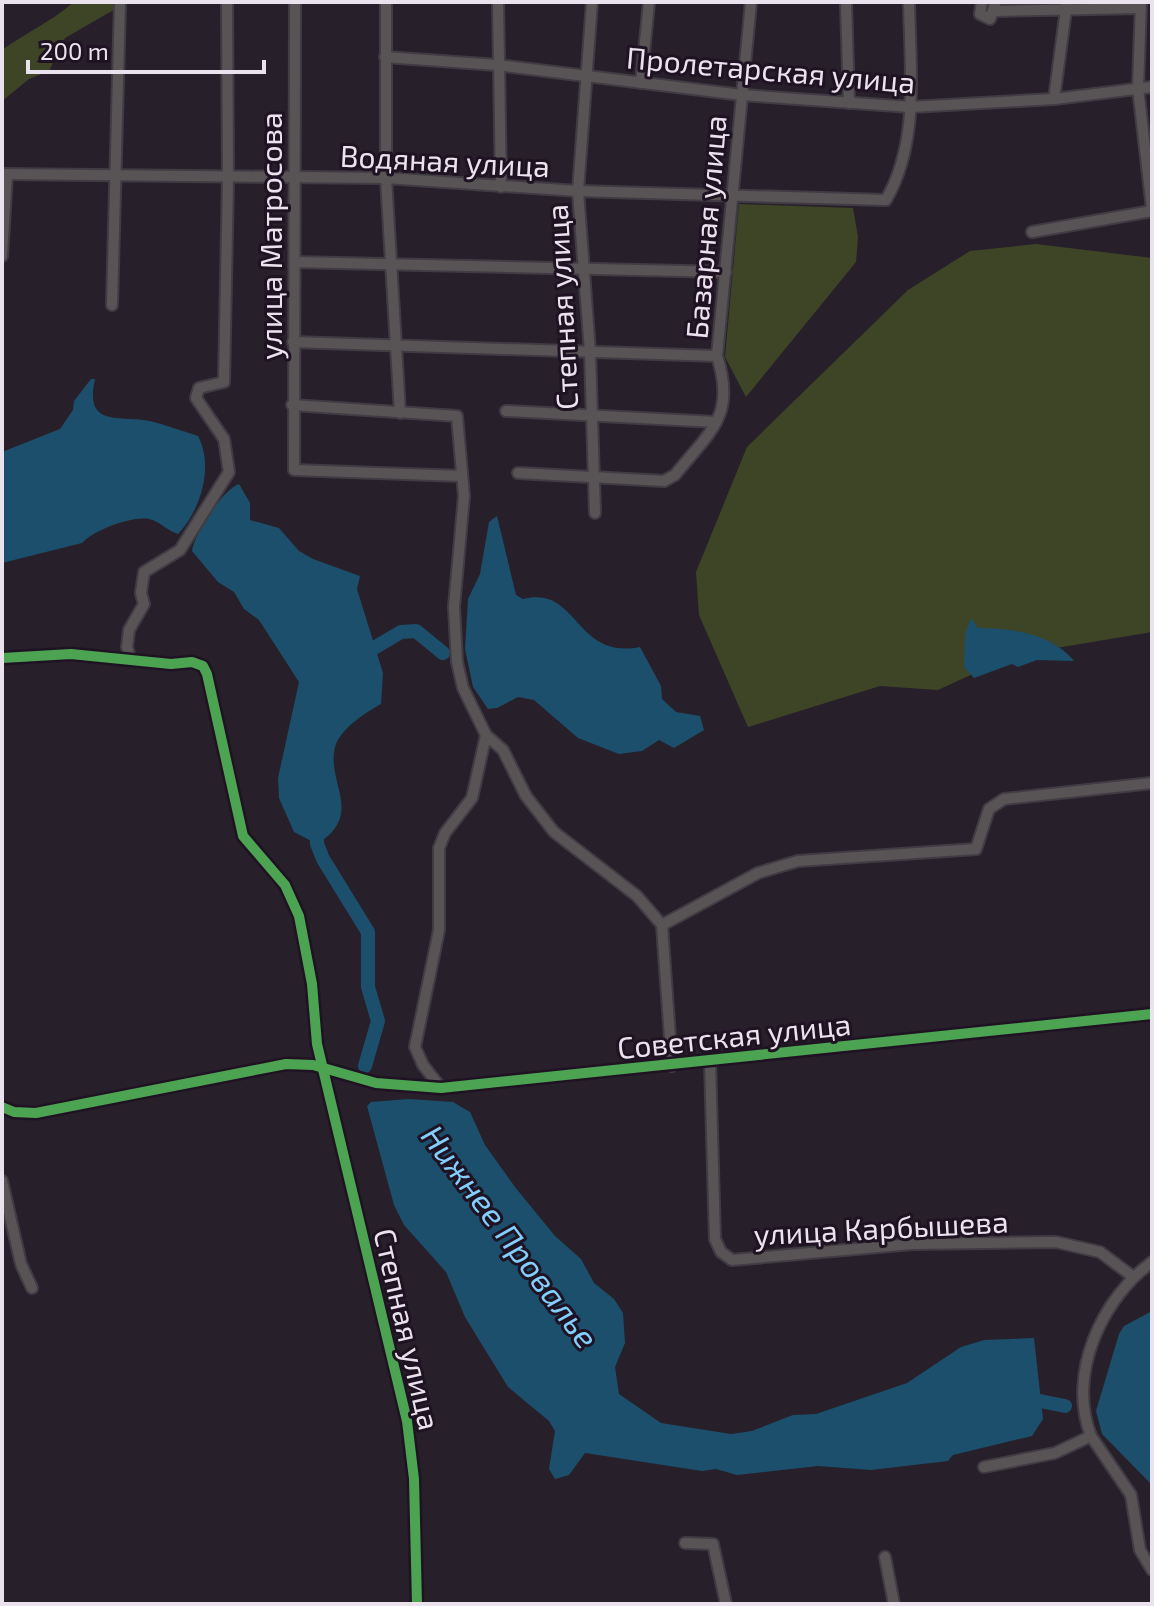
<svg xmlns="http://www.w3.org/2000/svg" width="1154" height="1606" font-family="'Exo 2',sans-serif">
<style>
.green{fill:#3e4527}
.water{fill:#1b4f6c}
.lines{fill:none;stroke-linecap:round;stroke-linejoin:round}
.river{stroke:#1b4f6c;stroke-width:14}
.minor-casing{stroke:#413c44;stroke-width:14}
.minor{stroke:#585456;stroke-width:10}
.cycleway-casing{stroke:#1f1323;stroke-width:15}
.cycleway{stroke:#4ca352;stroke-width:10}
.labels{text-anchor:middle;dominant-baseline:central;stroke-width:6;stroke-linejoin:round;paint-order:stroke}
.street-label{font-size:30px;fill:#eae2ed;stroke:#1f1323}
.water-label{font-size:32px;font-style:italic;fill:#82cffd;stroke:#1f1323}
</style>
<rect width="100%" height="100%" fill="#27202a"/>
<g class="green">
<path d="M74,2H114L117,8L65,38L49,71L29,79L2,101V50C26,33 52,21 74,2Z"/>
<path d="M739,204L853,208L858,237L856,262L746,397L725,357Z"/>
<path d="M1036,244L1152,258V632L1014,655L938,690L880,686L748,727L699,615L696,572L747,447L908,290L970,251Z"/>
</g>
<g class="water">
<path d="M91,379H95C84,428 118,415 150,421C166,425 182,431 198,436C214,466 201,510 178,534C168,531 159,521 149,519C131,516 95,530 82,543L2,563V452L60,429L73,410L74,401Z"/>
<path d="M239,484L250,503V520L279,528L299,551L313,559L360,576L357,589L383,673L381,704C366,712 340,729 335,747C326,783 365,814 317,844L294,832L279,798L278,778L299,682L259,620L244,609L234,592L218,582L192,551C194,534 223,489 239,484Z"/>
<path d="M497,516L516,595L523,599C579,585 574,660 640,647L661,686L662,699L676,712L700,716L704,730L674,748L659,740L642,751L619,754L578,738L534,700L518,697L497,708L488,709L473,687L465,649L468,599L480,574L489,522Z"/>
<path d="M971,618L978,628C1011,628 1052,634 1074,661L1037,660L1018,667L1012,664L974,678L964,667L965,634Z"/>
<path d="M409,1099L453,1102L470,1112L485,1145L515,1187L555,1236L581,1259L594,1283L614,1299L623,1313L625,1343L615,1367L619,1394L661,1423L731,1434L752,1431L793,1415L816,1414L907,1383L961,1347L984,1340L1034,1338L1043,1419L1032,1436L953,1455L948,1461L871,1470L818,1466L737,1475L716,1469L702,1471L585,1453L569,1475L555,1479L549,1469L555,1431L549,1421L508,1387L465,1317L446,1272L404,1225L394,1205L367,1106L371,1102Z"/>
<path d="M1152,1311V1485L1102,1434L1096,1411L1119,1334L1124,1326Z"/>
</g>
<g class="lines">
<g class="river">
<path d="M362,655L401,632L416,631L443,653"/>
<path d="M317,827V844L323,859L368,932V987L378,1021L365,1066"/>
<path d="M1022,1405L1040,1401L1065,1406"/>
</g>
<g class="minor-casing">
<g id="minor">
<path d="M295,2L294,470L462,476"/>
<path d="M386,2V178L400,413"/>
<path d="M498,2L501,187"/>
<path d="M592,2L578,191L590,352L595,513"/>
<path d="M846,2L849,103"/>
<path d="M982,2L980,14L990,19L996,2"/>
<path d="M1141,2L1138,88L1152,209"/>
<path d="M995,11L1140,8"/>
<path d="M385,57L497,65L742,95L911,107L1054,99L1152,87"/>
<path d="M641,83L649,2"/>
<path d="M1054,99L1067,2"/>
<path d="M2,174L386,178L578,191L886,200C920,141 910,68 909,2"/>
<path d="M1032,232L1152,211"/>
<path d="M2,256L7,174"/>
<path d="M295,262L726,272"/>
<path d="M112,305L120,2"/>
<path d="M293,342L717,356"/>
<path d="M292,405L457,416L464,496L454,607L457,662L463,688L486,735"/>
<path d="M506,411L716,422"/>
<path d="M518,473L664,481L675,475C711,430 736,416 717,356L751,2"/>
<path d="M2,658L71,654L171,664L192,662L203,666L207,674L243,836L285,885L299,916L312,984L317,1044L407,1421L414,1479L417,1604"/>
<path d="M130,658L127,647L129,630L144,604L141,593L144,572L180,550L229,472L224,439L196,398L199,388L224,382L228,179L227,2"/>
<path d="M662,925L758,873L798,861L976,849L989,809L1004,799L1152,783"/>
<path d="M710,1062L715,1239L721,1252L732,1260L912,1244L1056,1242L1100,1252L1132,1276"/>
<path d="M441,1088L423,1065L415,1047L439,930V848L445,833L472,798L486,735L503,750L526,796L554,832L637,896L662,925L672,1066"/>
<path d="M2,1107L14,1112L36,1113L286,1064L313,1065L376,1083L441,1088L1152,1014"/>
<path d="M2,1181L21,1264L32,1288"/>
<path d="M1091,1436C1067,1375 1101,1299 1152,1262"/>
<path d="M984,1467L1055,1453L1091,1436L1131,1495L1140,1550L1152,1570"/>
<path d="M685,1543L713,1544L726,1604"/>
<path d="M885,1557L894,1604"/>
</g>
</g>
<use href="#minor" class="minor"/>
<g class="cycleway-casing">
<g id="cycleway">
<path d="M2,658L71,654L171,664L192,662L203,666L207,674L243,836L285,885L299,916L312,984L317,1044L407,1421L414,1479L417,1604"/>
<path d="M2,1107L14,1112L36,1113L286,1064L313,1065L376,1083L441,1088L1152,1014"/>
</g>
</g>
<use href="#cycleway" class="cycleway"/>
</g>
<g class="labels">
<g class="street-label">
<text transform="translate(771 69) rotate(5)">Пролетарская улица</text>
<text transform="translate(445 160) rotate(3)">Водяная улица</text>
<text transform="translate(705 227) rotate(-85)">Базарная улица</text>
<text transform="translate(270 236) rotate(-90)">улица Матросова</text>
<text transform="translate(561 307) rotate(-93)">Степная улица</text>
<text transform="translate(734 1035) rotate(-6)">Советская улица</text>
<text transform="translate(881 1227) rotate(-3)">улица Карбышева</text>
<text transform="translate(408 1329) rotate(77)">Степная улица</text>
</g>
<g class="water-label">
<text transform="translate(511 1236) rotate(53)">Нижнее Провалье</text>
</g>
</g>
<rect width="1154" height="1606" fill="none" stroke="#eae2ed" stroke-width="8"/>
<path d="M28 60v12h236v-12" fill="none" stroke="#eae2ed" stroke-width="4"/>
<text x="40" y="60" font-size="24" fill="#eae2ed" stroke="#1f1323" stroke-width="6" paint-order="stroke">200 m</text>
</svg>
